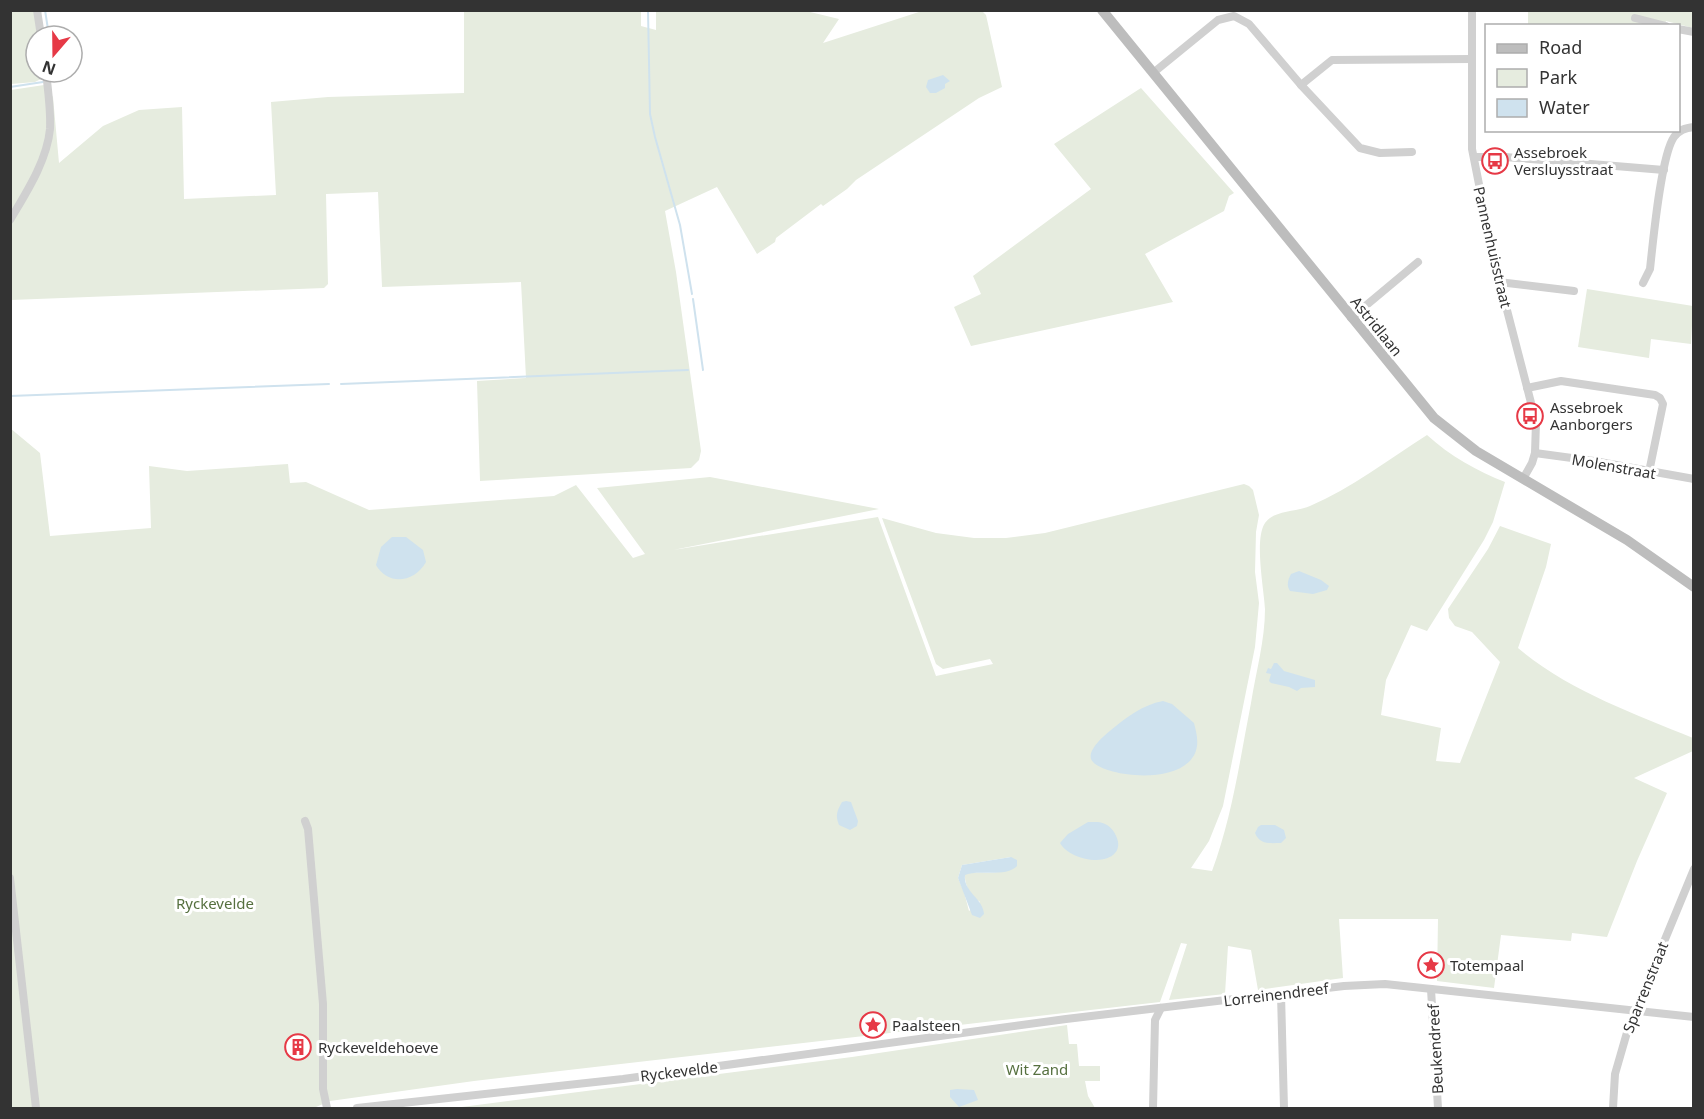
<svg xmlns="http://www.w3.org/2000/svg" width="1704" height="1119" font-family="'Noto Sans',sans-serif">
<style>
.green{fill:#e6ecdf;fill-rule:evenodd}
.water{fill:#cfe2ee}
.lines{fill:none;stroke-linecap:round;stroke-linejoin:round}
.stream{stroke:#cfe2ee;stroke-width:2}
.street{stroke:#d0d0d0;stroke-width:8}
.secondary{stroke:#bdbdbd;stroke-width:10}
.labels{text-anchor:middle;dominant-baseline:central;stroke-width:6;stroke-linejoin:round;paint-order:stroke}
.poi-label{font-size:15px;fill:#333;stroke:#fff;text-anchor:start}
.street-label{font-size:15px;fill:#333;stroke:#fff}
.park-label{font-size:15px;fill:#56703f;stroke:#fff}
</style>
<rect width="100%" height="100%" fill="#fff"/>
<g class="green">
<path d="M11,11H43L38,15L40,36H36V72H44L45,77L35,82L11,84Z"/>
<path d="M464,11H641V26L656,30V11H806L839,19L823,43L922,11H982L986,15L1002,87L979,98L856,180L847,189L823,206L821,204L776,238L775,242L757,254L717,187L665,211L676,272L701,451L699,460L691,468L480,481L477,381L526,378L521,282L382,287L378,192L326,194L328,284L324,288L11,300V90L44,85L53,97L59,163L103,126L139,110L182,107L184,199L276,195L271,102L328,97L464,93Z"/>
<path d="M1528,11H1693V28L1666,21L1665,26H1528Z"/>
<path d="M1141,88L1234,193L1229,196L1224,211L1145,254L1173,302L971,346L954,307L981,294L973,276L1091,189L1054,144Z"/>
<path d="M1587,289L1693,306L1691,344L1651,339L1649,358L1578,347Z"/>
<path d="M10,428L40,453L50,536L151,528L149,466L187,471L288,464L290,483L306,482L369,510L554,496L576,485L633,558L645,554L597,488L710,477L879,509L673,550L878,517L936,676L993,664L990,659L943,669L936,664L882,518L936,533L974,538H1006L1045,533L1244,484L1249,486L1253,490L1259,515L1256,532L1255,572L1259,603L1255,647L1223,806L1209,841L1191,868L1212,871C1232,818 1240,759 1251,703C1256,672 1265,640 1265,609C1264,589 1254,539 1265,523C1274,510 1297,512 1310,506C1352,488 1389,459 1427,435C1450,456 1477,471 1505,482L1493,522L1484,540L1427,631L1411,625L1386,680L1381,715L1441,728L1436,761L1460,763L1500,662L1472,632L1455,626L1449,618L1448,609L1488,549L1500,526L1551,544L1546,567L1518,648C1569,691 1633,713 1693,738V751L1634,778L1667,793L1637,861L1607,937L1572,933L1571,941L1501,935L1494,988L1437,981L1438,919H1339L1343,978L1258,990L1251,950L1228,946L1225,994L1169,1000L1187,944L1181,943L1160,1002L474,1081L330,1101L316,1107L296,1108H11ZM1011,857L999,872C987,874 973,871 965,874C964,885 971,897 980,902L969,911L964,892L958,878L962,865Z"/>
<path d="M1067,1025L1069,1044H1077L1079,1066H1100V1081H1085L1088,1096L1095,1108H454L852,1057Z"/>
</g>
<g class="water">
<path d="M943,75L950,81L945,84V88L936,93H930L926,87L928,80Z"/>
<path d="M392,537H406L423,550L426,562C414,583 388,586 376,565L381,547Z"/>
<path d="M1299,571L1321,580L1329,586L1327,590L1313,594L1290,591C1286,585 1288,580 1291,574Z"/>
<path d="M1274,663H1277L1284,671L1315,680V687L1301,688L1297,691L1289,687L1271,683L1269,681L1271,674L1266,673L1268,668L1271,669Z"/>
<path d="M1163,701L1172,704L1194,723C1196,731 1198,738 1197,746C1191,789 1098,777 1091,759C1088,749 1105,735 1111,730C1127,717 1142,705 1163,701Z"/>
<path d="M846,801L851,802L858,821L857,826L850,830L839,825C835,815 837,811 842,802Z"/>
<path d="M1088,822C1095,822 1101,821 1107,825C1115,830 1123,845 1115,853C1103,867 1068,858 1060,843L1068,834Z"/>
<path d="M1261,825H1275L1284,830L1286,838L1281,843C1269,843 1260,845 1255,833L1258,827Z"/>
<path d="M1011,857L1017,860V866C1006,878 976,869 965,875C963,892 983,898 984,914L980,918L972,915L958,878L962,865Z"/>
<path d="M957,1089L974,1090L978,1100L959,1107L950,1097V1090Z"/>
</g>
<g class="lines">
<g class="stream">
<path d="M45,10L49,36"/>
<path d="M648,10L650,114L655,137L680,225L692,294"/>
<path d="M51,81L55,78L54,72"/>
<path d="M10,87L43,82"/>
<path d="M693,299L703,370"/>
<path d="M341,384L688,370"/>
<path d="M10,396L329,384"/>
</g>
<g class="street">
<path d="M37,10L41,36"/>
<path d="M1472,10V149L1494,260L1536,422L1535,453L1532,463L1523,479"/>
<path d="M1635,18L1666,26"/>
<path d="M1678,29L1694,32"/>
<path d="M1153,73L1218,20L1234,16L1249,24L1301,85L1360,148L1380,153L1412,152"/>
<path d="M1301,85L1332,60L1472,59"/>
<path d="M1474,157H1505L1664,170"/>
<path d="M10,220C26,193 47,161 50,129C51,111 48,90 46,72"/>
<path d="M1499,282L1574,291"/>
<path d="M1643,283L1650,269C1653,242 1661,155 1674,137C1679,130 1685,128 1694,127"/>
<path d="M1351,318L1418,262"/>
<path d="M1527,388L1561,381L1655,395L1660,398L1663,404L1649,472"/>
<path d="M1535,453L1594,461L1694,479"/>
<path d="M305,821L308,829L323,1004V1089L327,1108"/>
<path d="M10,878L36,1108"/>
<path d="M1431,989L1438,1108"/>
<path d="M1281,994L1284,1108"/>
<path d="M357,1108L623,1079L1066,1019L1344,986L1385,984L1694,1017"/>
<path d="M1153,1108L1155,1020L1161,1008"/>
<path d="M1613,1108L1615,1074L1628,1029L1694,869"/>
</g>
<path class="secondary" d="M1102,10L1434,418L1476,451L1627,540L1694,587"/>
</g>
<defs>
<g id="bus-ring" transform="scale(1.35)"><circle r="9.5" fill="#fff" stroke="#e63946" stroke-width="1.5"/><path d="M-5-6H5V4H4V6H2V4H-2V6H-4V4H-5ZM-3.5-4V0h7V-4ZM-3.5 1.2v1.5H-2V1.2ZM2 1.2v1.5H3.5V1.2Z" fill="#e63946"/></g>
<g id="sight-ring" transform="scale(1.35)"><circle r="9.5" fill="#fff" stroke="#e63946" stroke-width="1.5"/><path d="M0-6L1.8-2.2L6-1.7L2.9 1.2L3.7 5.4L0 3.3L-3.7 5.4L-2.9 1.2L-6-1.7L-1.8-2.2Z" fill="#e63946"/></g>
<g id="building-ring" transform="scale(1.35)"><circle r="9.5" fill="#fff" stroke="#e63946" stroke-width="1.5"/><path d="M-4-6H4V6H1V3H-1V6H-4ZM-2.5-4.3h1.7v1.8h-1.7ZM.8-4.3h1.7v1.8H.8ZM-2.5-1h1.7V.8h-1.7ZM.8-1h1.7V.8H.8Z" fill="#e63946"/></g>
</defs>
<g fill-rule="evenodd">
<use href="#bus-ring" x="1495" y="161"/>
<use href="#bus-ring" x="1530" y="416"/>
<use href="#sight-ring" x="1431" y="965"/>
<use href="#sight-ring" x="873" y="1025"/>
<use href="#building-ring" x="298" y="1047"/>
</g>
<g class="labels">
<g class="poi-label">
<text x="1514" y="152">Assebroek<tspan x="1514" dy="17">Versluysstraat</tspan></text>
<text x="1550" y="407">Assebroek<tspan x="1550" dy="17">Aanborgers</tspan></text>
<text x="1450" y="965">Totempaal</text>
<text x="892" y="1025">Paalsteen</text>
<text x="318" y="1047">Ryckeveldehoeve</text>
</g>
<g class="street-label">
<text transform="translate(1493 247) rotate(77)">Pannenhuisstraat</text>
<text transform="translate(1377 326) rotate(51)">Astridlaan</text>
<text transform="translate(1614 466) rotate(10)">Molenstraat</text>
<text transform="translate(1645 987) rotate(-68)">Sparrenstraat</text>
<text transform="translate(1276 994) rotate(-7)">Lorreinendreef</text>
<text transform="translate(1435 1049) rotate(-93)">Beukendreef</text>
<text transform="translate(679 1071) rotate(-7)">Ryckevelde</text>
</g>
<g class="park-label">
<text x="215" y="903">Ryckevelde</text>
<text x="1037" y="1069">Wit Zand</text>
</g>
</g>
<rect width="1704" height="1119" fill="none" stroke="#333333" stroke-width="24"/>
<rect x="1485" y="24" width="195" height="108" fill="#ffffff" stroke="#adadad" stroke-width="1.5"/>
<rect x="1497" y="44" width="30" height="9" fill="#bdbdbd" stroke="#adadad" stroke-width="1.5"/>
<text x="1539" y="54" font-size="18" fill="#333333">Road</text>
<rect x="1497" y="69" width="30" height="18" fill="#e6ecdf" stroke="#adadad" stroke-width="1.5"/>
<text x="1539" y="84" font-size="18" fill="#333333">Park</text>
<rect x="1497" y="99" width="30" height="18" fill="#cfe2ee" stroke="#adadad" stroke-width="1.5"/>
<text x="1539" y="114" font-size="18" fill="#333333">Water</text>
<g transform="translate(54 54) rotate(200)"><circle r="28" fill="#ffffff" stroke="#adadad" stroke-width="1.5"/>
<path d="M0-4.5L10 22L0 15L-10 22Z" fill="#e63946"/>
<text y="-9" font-size="16" font-weight="bold" text-anchor="middle" fill="#333333">N</text>
</g>
</svg>
